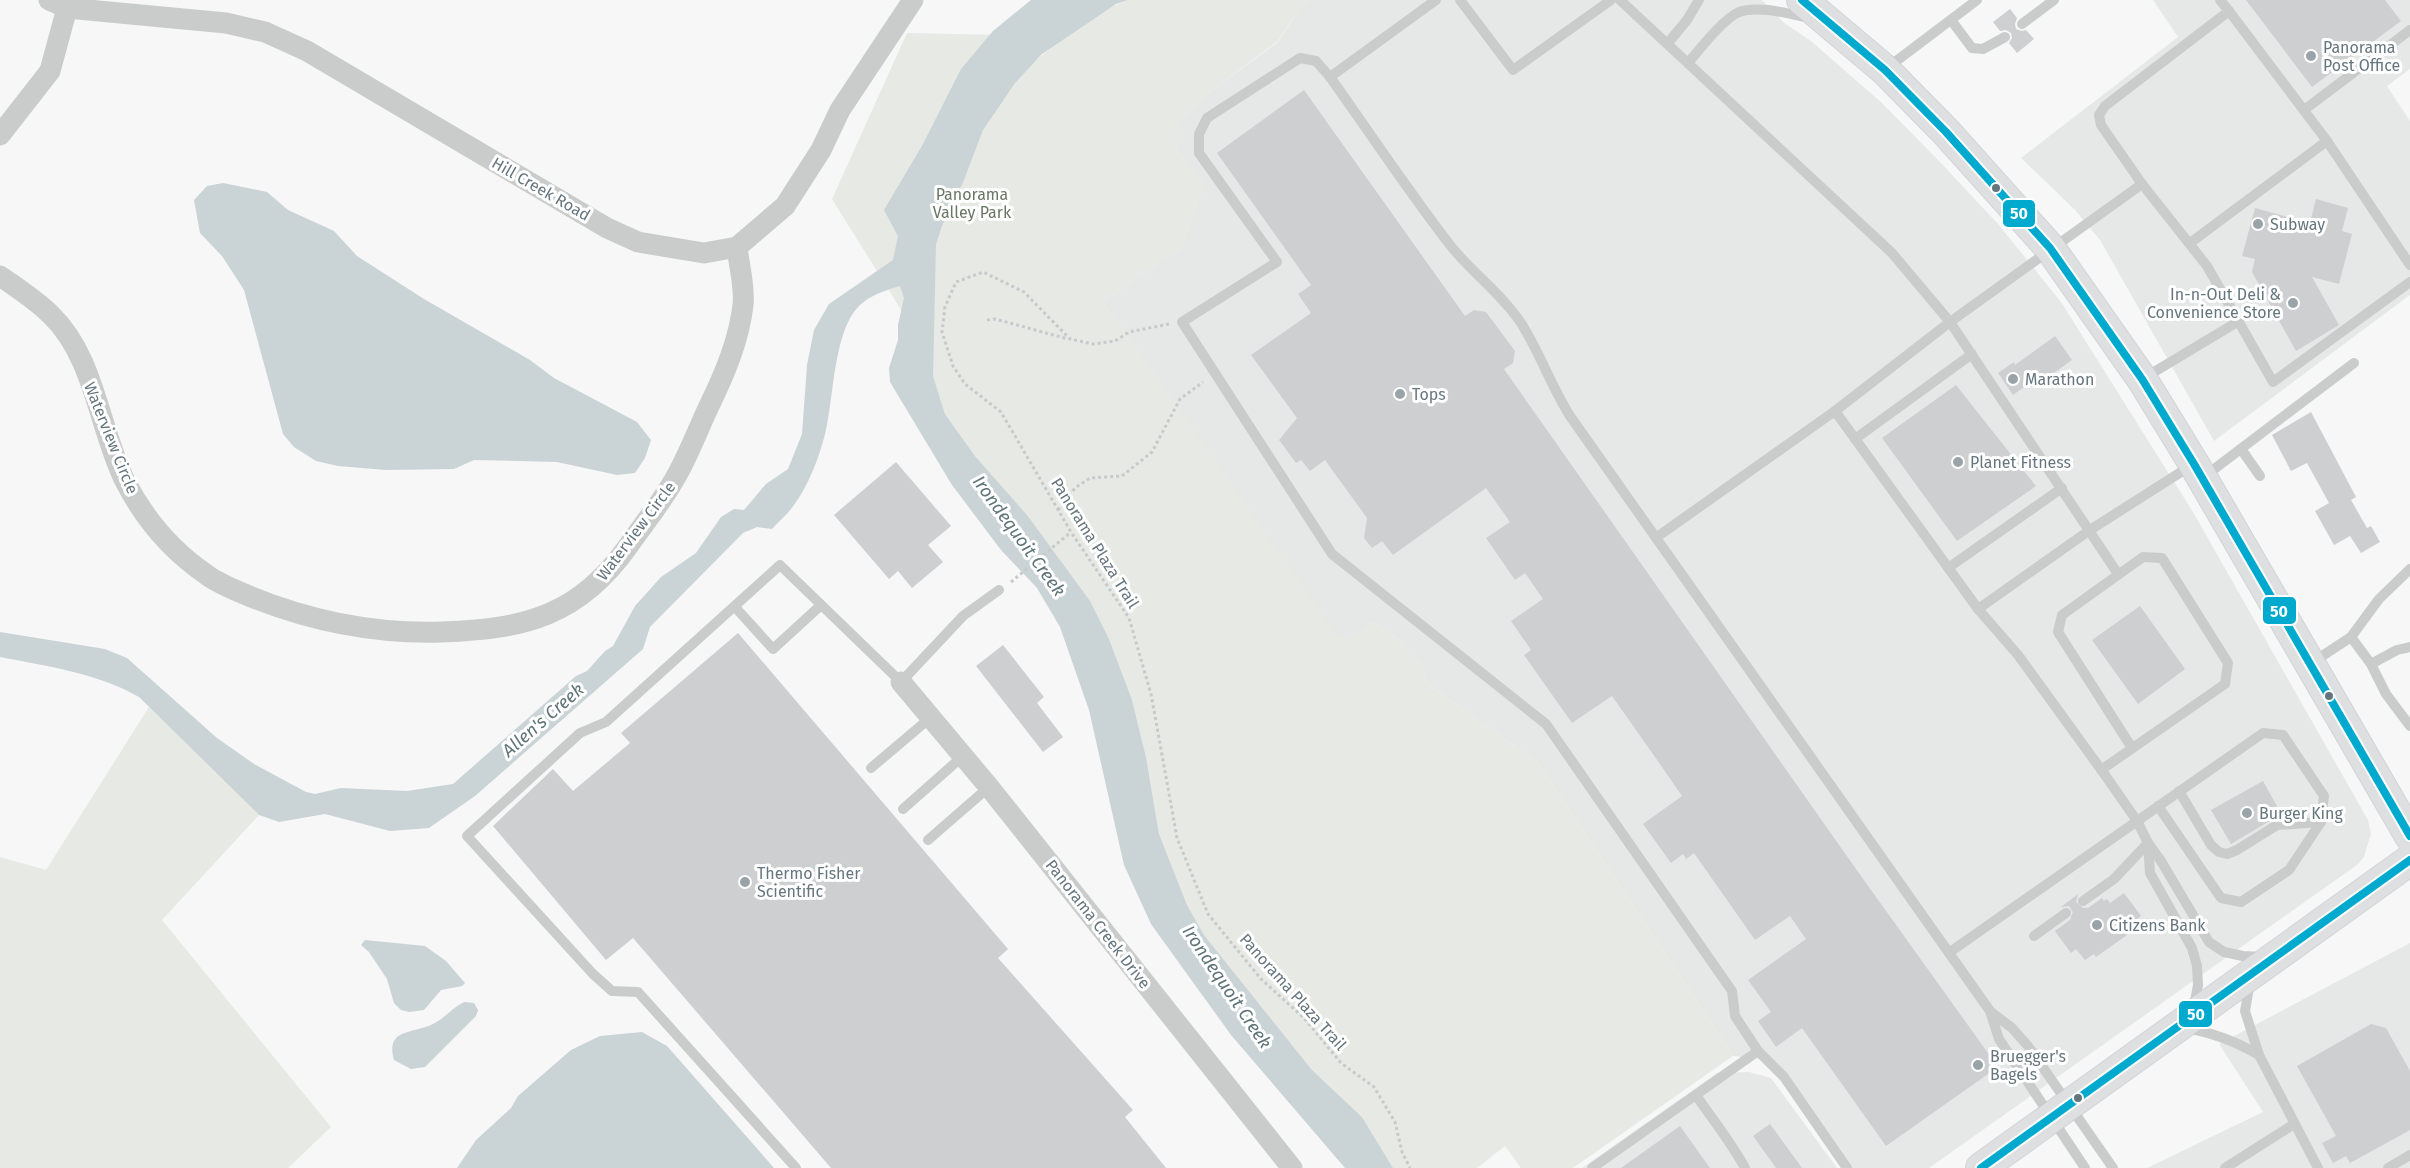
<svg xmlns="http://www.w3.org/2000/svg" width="2410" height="1168" font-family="'Fira Sans',sans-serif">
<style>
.built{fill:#e6e8e7}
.green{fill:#e6e9e4}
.water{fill:#cad3d5}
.building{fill:#cecfd0}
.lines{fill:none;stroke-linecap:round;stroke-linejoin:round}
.secondary-casing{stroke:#d3d4d5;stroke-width:32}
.path{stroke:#c8c9ca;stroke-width:3;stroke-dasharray:3 3;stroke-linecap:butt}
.service{stroke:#cacccc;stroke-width:10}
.minor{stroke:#cacccc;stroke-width:21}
.secondary{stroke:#dedfe0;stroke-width:30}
.bus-1-casing{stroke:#fff;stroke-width:12}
.bus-1{stroke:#00a9ce;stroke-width:8}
.poi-dot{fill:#99a3a8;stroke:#fff;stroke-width:2}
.bus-dot{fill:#66767e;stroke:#fff;stroke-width:2}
.labels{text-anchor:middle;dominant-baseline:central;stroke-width:6;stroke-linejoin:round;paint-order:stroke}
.poi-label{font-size:16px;fill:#66767e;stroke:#fff;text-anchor:start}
.street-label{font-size:16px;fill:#66767e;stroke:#fff}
.park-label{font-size:16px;fill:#697764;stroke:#fff}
.water-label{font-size:18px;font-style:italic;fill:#607578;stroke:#fff}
.line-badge{stroke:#fff;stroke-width:2}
.badge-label{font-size:16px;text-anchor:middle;font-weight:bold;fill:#fff}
</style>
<rect width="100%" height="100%" fill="#f7f7f7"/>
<g class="built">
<path d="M1310,0H1762L1783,22L1811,41L1882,103L1941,163L1998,224L2061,302L2193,512L2368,820L2371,834L2364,857L2357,865L1929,1168H1847L1791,1086L1759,1059L1733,1056L1537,762L1428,684L1420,662L1407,653L1405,644L1372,622L1350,640L1336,635L1103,302L1182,247L1203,185L1178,151L1174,133L1186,114L1211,91L1278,42L1303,4Z"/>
<path d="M2153,0H2410V69L2387,86L2410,121V295L2214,441L2100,240L2075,210L2021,158L2178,37Z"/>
<path d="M2410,943V1168H2147L2263,1112L2219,1044Z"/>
<path d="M1749,1072L1771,1078L1837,1168H1582L1717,1073Z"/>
</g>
<g class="green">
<path d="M1128,0H1310L1303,4L1278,41L1211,91L1186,114L1174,133L1178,151L1203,185L1182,247L1103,302L1336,634L1350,639L1372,622L1405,644L1407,653L1420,662L1428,684L1537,762L1733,1056L1573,1168H1521L1505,1146L1477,1168H1393L1362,1117L1312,1070L1204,935L1187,905L1159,834L1146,757L1132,700L1109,639L1027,515L975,456L945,414L933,376V361L832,199L907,33L1001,35L1025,72C1049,46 1095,12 1128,0Z"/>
<path d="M149,707L259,815L162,920L331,1127L288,1168H0V857L46,870Z"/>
</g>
<g class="water">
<path d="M1031,0H1128L1116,4L1042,54L1015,83L983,130L964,180L942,226L936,244L933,376L945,414L975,456L1027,515L1090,601L1109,639L1132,700L1146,757L1159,834L1187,905L1204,935L1312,1070L1362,1117L1393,1168H1345L1231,1035L1151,924L1124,865L1089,710L1060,627L1037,588L1001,550L952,485L890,382L889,368L898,340V325L904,298L900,286C886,290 870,295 859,306C833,332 834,399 825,434C819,458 809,484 794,505C788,514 779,521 772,529L757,527L743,533L650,627L643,649L475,796L429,828L390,831L325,814L279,822L259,815L139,697C98,673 46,666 0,657V632L105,649L127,658L217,738L254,764L306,792L315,794L341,788L407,791L453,784L576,676L587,671L605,651L613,646L635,606L661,577L696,553L721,517L734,509L744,510L766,484L788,469L802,434L807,365L814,330L829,304L893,260L898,236L884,210L923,144L961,69L993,31Z"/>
<path d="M223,183L267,192L288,210L334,231L357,256L424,299L530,360L554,378L637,422L651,440L645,458L635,473L617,475L557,462L474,460L454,469L386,470L338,466L316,461L294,447L283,434L244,290L222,256L200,233L194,200L207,186Z"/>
<path d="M365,940L425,946L446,961L465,983L462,986L441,990L424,1010L409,1012L401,1010L394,1003L387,979L369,952L361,945Z"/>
<path d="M464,1002L474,1003L478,1010L476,1016L425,1067L411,1069L394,1060C385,1028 413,1034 433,1024C445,1018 452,1008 464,1002Z"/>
<path d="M642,1032L667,1046L774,1168H457L476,1140L511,1108L518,1096L571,1050L600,1036Z"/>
</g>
<g class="building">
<path d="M2246,0H2385L2401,21L2312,87Z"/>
<path d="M2010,9L2017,18L2015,24L2016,29L2022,31L2026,30L2034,39L2017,53L2009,43L2012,38L2011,33L2006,30L2000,31L1993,22Z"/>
<path d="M1304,90L1465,316L1474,310L1486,312L1515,351L1513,363L1504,369L1856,869L1998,1067L1886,1146L1802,1028L1776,1047L1758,1021L1771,1012L1748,980L1806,939L1790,916L1755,940L1694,853L1686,859L1683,854L1671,863L1643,824L1682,796L1655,757L1612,696L1572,723L1524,655L1531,650L1511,621L1543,599L1525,573L1515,580L1486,538L1510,522L1486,488L1393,555L1382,541L1372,548L1364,538L1367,518L1325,460L1310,471L1301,460L1296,463L1279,440L1297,418L1251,355L1311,313L1298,294L1311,285L1217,153Z"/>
<path d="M2316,199L2348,208L2342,231L2352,234L2339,284L2312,277L2339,325L2296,351L2252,272L2255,259L2242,256L2255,208L2310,223Z"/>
<path d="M2055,336L2072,360L2037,385L2034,380L2013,395L1998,373L2014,362L2015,365Z"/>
<path d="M1956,385L2036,486L1957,541L1882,438Z"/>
<path d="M2311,412L2356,497L2351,500L2367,528L2371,526L2380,542L2361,553L2350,536L2334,545L2315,511L2329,503L2307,463L2291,471L2272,435Z"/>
<path d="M896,462L951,526L928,545L943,562L912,588L898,571L889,579L834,515Z"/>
<path d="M2140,606L2185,669L2138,704L2092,640Z"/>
<path d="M738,633L1008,949L998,958L1133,1110L1125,1117L1166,1168H831L633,938L606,960L493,826L553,769L573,791L630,743L621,733Z"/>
<path d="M1003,645L1044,697L1037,703L1063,737L1043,752L976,666Z"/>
<path d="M2263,781L2283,817L2273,819L2231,844L2211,810Z"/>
<path d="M2124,893L2141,916L2123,929L2127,935L2096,957L2094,954L2085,960L2076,949L2071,953L2055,931L2070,920L2073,912L2069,906L2061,907L2078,894L2076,902L2083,908H2088L2102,898L2104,901L2107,899L2110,903Z"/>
<path d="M2371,1024L2386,1028L2410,1071V1130L2350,1163L2346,1156L2333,1163L2322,1143L2336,1136L2297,1066Z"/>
<path d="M1770,1124L1802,1168H1776L1753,1136Z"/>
<path d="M1680,1126L1710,1168H1621Z"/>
</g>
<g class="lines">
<g class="secondary-casing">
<g id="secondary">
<path d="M1802,0L1885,70L1946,132L2050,248L2142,379L2194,464L2410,836"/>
<path d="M1981,1168L2410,860"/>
</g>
</g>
<g class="path">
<path d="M987,320L995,319L1068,339"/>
<path d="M1169,324L1129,332L1115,341L1093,344L1070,339L1024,292L983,272L956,282L945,307L942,332L953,366L965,384L1001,412L1071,532L1129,618L1151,694L1177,838L1208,914L1261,979L1304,1018L1341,1063L1374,1087L1395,1122L1402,1152L1410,1168"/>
<path d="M1058,510L1075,488L1090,478L1122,476L1152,452L1180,399L1203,382"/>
<path d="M1011,582L1071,532"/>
</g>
<g class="service">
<path d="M1460,0L1513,70L1611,0"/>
<path d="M1620,0L1892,253L1950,322L2118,574"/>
<path d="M2220,0L2229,11"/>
<path d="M1951,20L1972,48L1983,49L2005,37"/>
<path d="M2022,24L2054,0"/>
<path d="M1668,43L1687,20L1699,0"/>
<path d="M1688,63C1700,49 1723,19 1739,12C1759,5 1790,14 1810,18"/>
<path d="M1887,68L1977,0"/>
<path d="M1330,77L1436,0"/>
<path d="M2304,110L2410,30"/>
<path d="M2190,243L2327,141"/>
<path d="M2410,265L2327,141L2229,11L2105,106L2099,115L2101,125L2142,184L2207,266L2273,382L2410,282"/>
<path d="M2144,378L2239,321"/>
<path d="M1835,411L1978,609L2018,655L2105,775L2137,821L2148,843L2161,861L2209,942L2224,952L2243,956L2262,957"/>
<path d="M1855,439L1972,354"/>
<path d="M2241,449L2260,476"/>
<path d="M2205,476L2354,363"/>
<path d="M1657,537L1835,411L1950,322L2142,184"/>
<path d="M1948,568L2062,488"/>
<path d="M735,607L773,649L820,606"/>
<path d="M1978,609L2090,530L2192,465"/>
<path d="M2351,637L2379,599L2410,569"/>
<path d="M2313,662L2351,637L2371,664L2386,694L2410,726"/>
<path d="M2371,664L2397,650L2410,647"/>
<path d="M871,768L930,718"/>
<path d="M2101,770L2225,684L2228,663L2162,558L2143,557L2062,615L2058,632L2132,748"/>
<path d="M2179,791L2211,845L2219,852L2227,854L2237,850L2277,825L2321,822"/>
<path d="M903,809L963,756"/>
<path d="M928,840L989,787"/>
<path d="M2148,843L2150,873L2192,948L2197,966L2198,985L2194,1007"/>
<path d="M2083,901L2114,879L2148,843"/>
<path d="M2034,936L2066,913"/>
<path d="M1950,952L2263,733L2283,735L2324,796L2321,822L2289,870L2241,902L2221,898L2158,806"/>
<path d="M2250,981L2245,1011L2259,1055L2318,1168"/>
<path d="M1991,1012L2012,1028L2028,1046L2113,1168"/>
<path d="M2184,1028C2212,1032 2235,1041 2259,1055"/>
<path d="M1696,1095C1712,1119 1731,1142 1745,1168"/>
<path d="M796,1168L638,992L612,991L593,974L467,836L580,733L606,722L780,565L901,682L963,616L999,590"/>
<path d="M1592,1168L1758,1051"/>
<path d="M1847,1168L1784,1077L1758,1051L1735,1016L1732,991L1546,724L1332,554L1182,322L1277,262L1199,153V134L1207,118L1300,58L1316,61L1330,77C1370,133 1408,191 1450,245C1472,273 1501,293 1521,323C1540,353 1551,386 1570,416L1990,1011L1999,1039L2085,1168"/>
<path d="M2225,1168L2294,1124"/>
<path d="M2388,1168L2410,1155"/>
</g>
<g class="minor">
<path d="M49,0L67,8L226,23L265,32L307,51L607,228L638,242L704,253L737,247L785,206L821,150L840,110L913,0"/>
<path d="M0,135L50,71L67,8"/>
<path d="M0,276C17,288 36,300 51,315C94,356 99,427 124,479C143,517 172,551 207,575C219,584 235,590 249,596C310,621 375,634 442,632C525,629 579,616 629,545C645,522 665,498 678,473C690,451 699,427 710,404C725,373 739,340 743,305C745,287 739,265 737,247"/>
<path d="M901,682L989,787L1292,1168"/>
</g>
<use href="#secondary" class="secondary"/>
<g class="bus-1-casing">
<g id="bus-1">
<path d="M1802,0L1885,70L1946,132L2050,248L2142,379L2194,464L2410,836"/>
<path d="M1981,1168L2410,860"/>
</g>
</g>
<use href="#bus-1" class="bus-1"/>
</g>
<g class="poi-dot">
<circle cx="2311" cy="56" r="6"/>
<circle cx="2258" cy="224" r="6"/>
<circle cx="2293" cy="303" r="6"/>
<circle cx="2013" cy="379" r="6"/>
<circle cx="1400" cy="394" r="6"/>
<circle cx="1958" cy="462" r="6"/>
<circle cx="2247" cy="813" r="6"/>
<circle cx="745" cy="882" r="6"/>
<circle cx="2097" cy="925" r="6"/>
<circle cx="1978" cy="1065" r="6"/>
</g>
<g class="bus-dot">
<circle cx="1996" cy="188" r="5"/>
<circle cx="2329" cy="696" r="5"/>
<circle cx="2078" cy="1098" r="5"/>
</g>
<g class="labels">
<g class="poi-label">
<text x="2323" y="47">Panorama<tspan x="2323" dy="18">Post Office</tspan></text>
<text x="2270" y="224">Subway</text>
<text x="2281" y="294" text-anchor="end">In-n-Out Deli &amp;<tspan x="2281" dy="18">Convenience Store</tspan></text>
<text x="2025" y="379">Marathon</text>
<text x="1412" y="394">Tops</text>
<text x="1970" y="462">Planet Fitness</text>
<text x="2259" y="813">Burger King</text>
<text x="757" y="873">Thermo Fisher<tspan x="757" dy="18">Scientific</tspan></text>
<text x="2109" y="925">Citizens Bank</text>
<text x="1990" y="1056">Bruegger's<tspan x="1990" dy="18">Bagels</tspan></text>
</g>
<g class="street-label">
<text transform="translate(541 189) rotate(30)">Hill Creek Road</text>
<text transform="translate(111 438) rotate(68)">Waterview Circle</text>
<text transform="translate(636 531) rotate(-53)">Waterview Circle</text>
<text transform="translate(1095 543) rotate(58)">Panorama Plaza Trail</text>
<text transform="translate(1098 924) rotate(52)">Panorama Creek Drive</text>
<text transform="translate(1293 992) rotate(48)">Panorama Plaza Trail</text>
</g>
<g class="park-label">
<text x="972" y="194">Panorama<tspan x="972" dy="18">Valley Park</tspan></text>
</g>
<g class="water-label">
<text transform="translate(1019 536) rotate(54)">Irondequoit Creek</text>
<text transform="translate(543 720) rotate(-41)">Allen's Creek</text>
<text transform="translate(1227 987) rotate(56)">Irondequoit Creek</text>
</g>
</g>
<g class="line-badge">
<rect x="2002" y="199" width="34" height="29" rx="6" fill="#00a9ce"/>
<rect x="2262" y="596" width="35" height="29" rx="6" fill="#00a9ce"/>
<rect x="2178" y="1000" width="35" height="28" rx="6" fill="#00a9ce"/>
</g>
<g class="badge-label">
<text x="2019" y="219">50</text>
<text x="2279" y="617">50</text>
<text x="2196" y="1020">50</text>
</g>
</svg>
